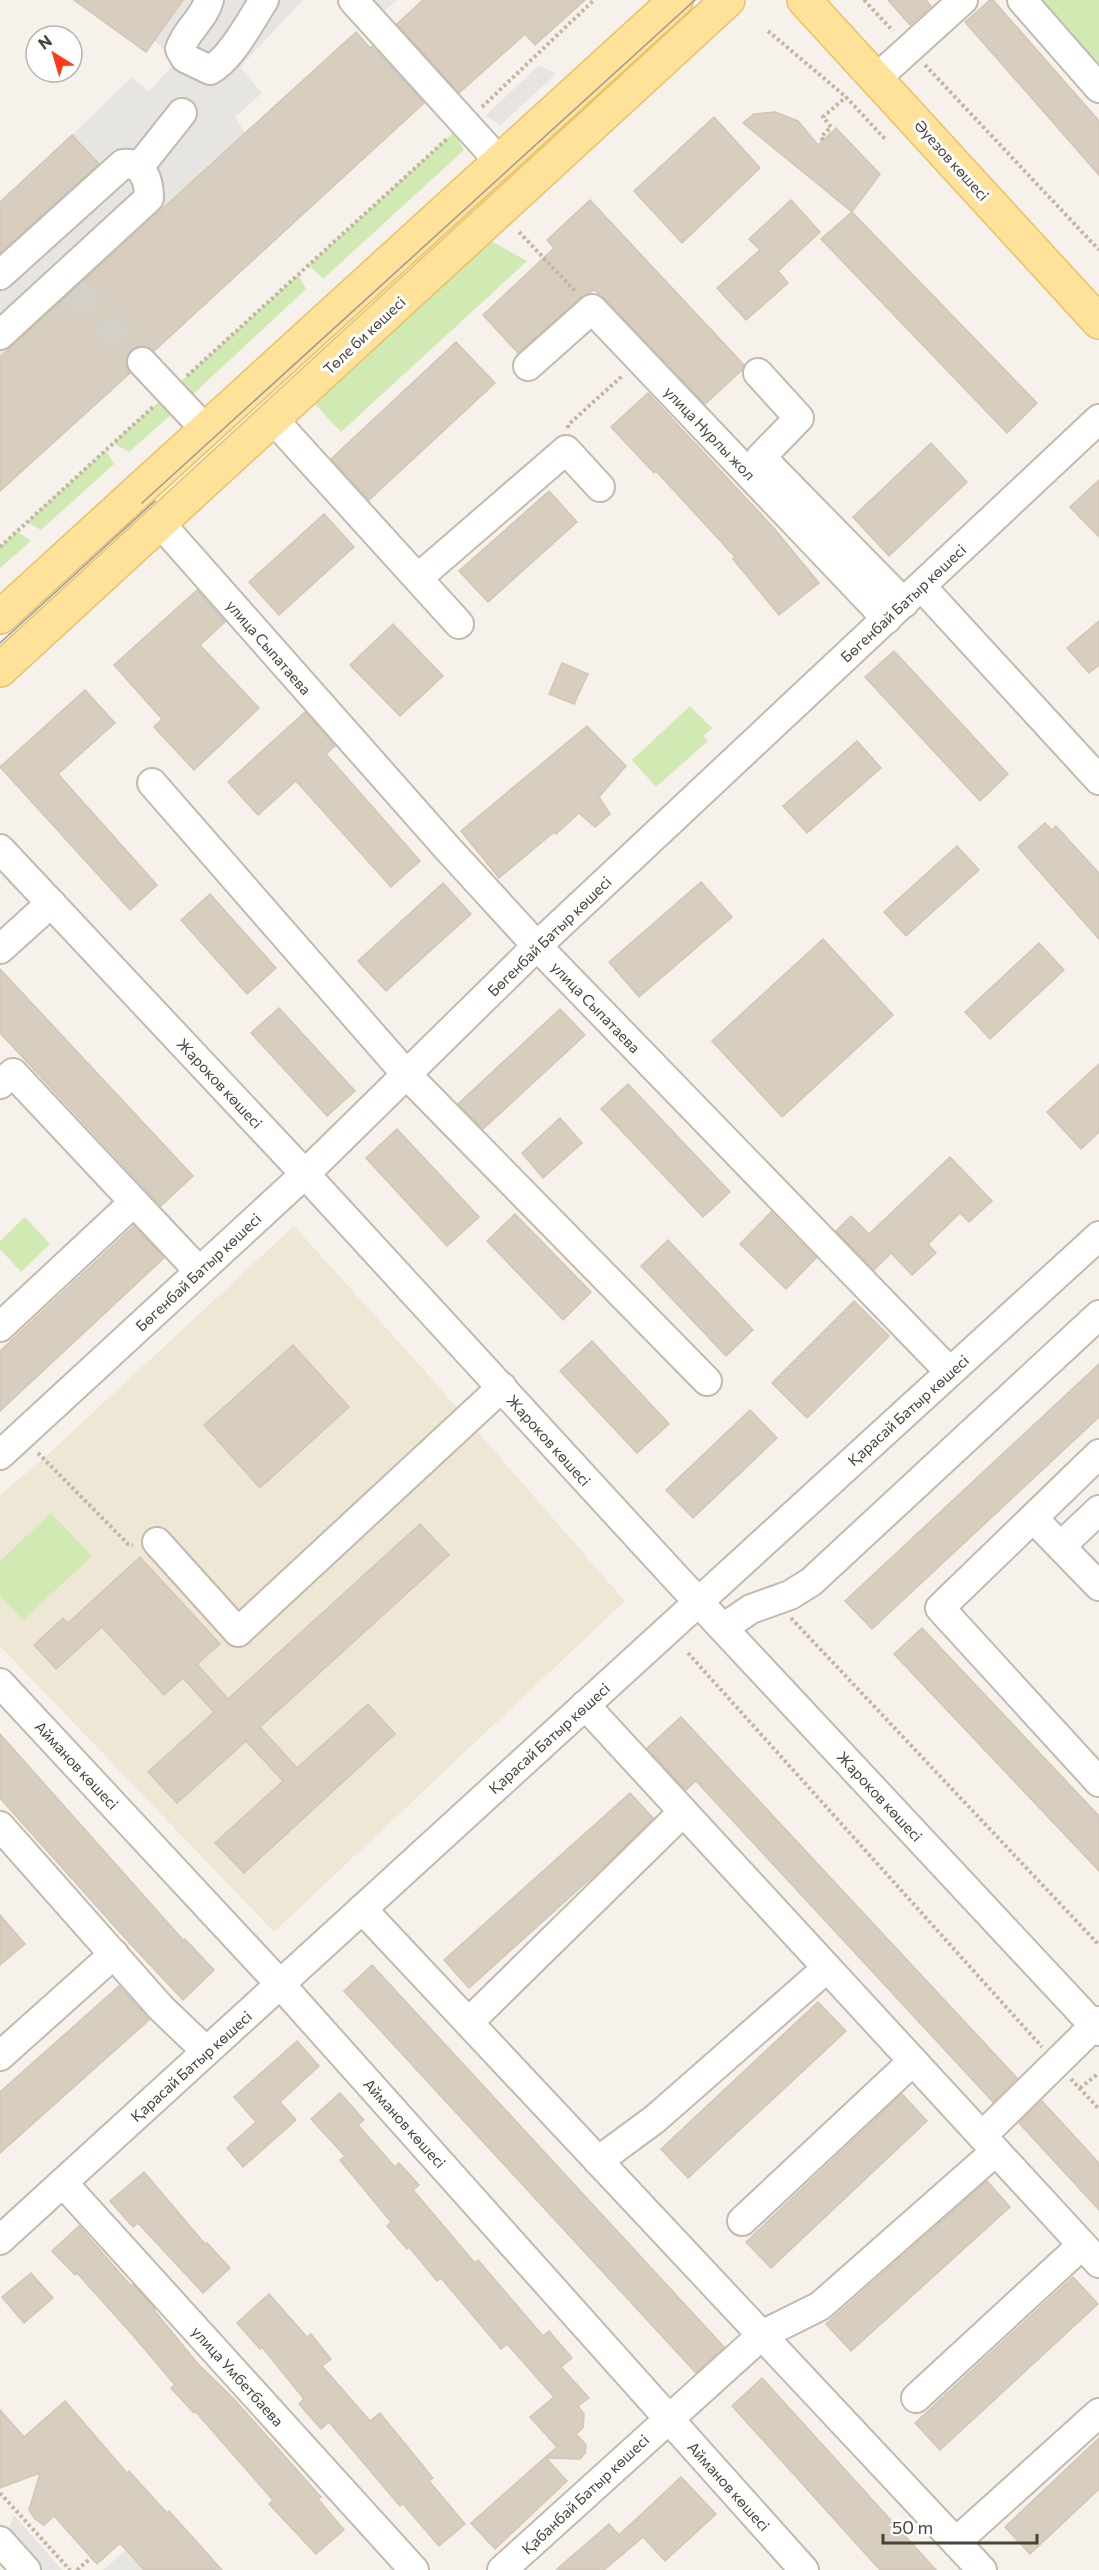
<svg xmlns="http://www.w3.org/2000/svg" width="1099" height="2570" font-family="Commissioner,sans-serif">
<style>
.education{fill:#efe7d5}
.green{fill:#d1eab3}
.parking{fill:#e7e5e2}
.building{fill:#d8cec0;stroke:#d3c6b3;stroke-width:1.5}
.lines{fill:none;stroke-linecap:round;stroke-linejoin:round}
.minor-tunnel{stroke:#d4cfc7;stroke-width:28;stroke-dasharray:28 14;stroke-linecap:butt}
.minor-casing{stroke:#c2baad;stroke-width:32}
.major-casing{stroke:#e7c167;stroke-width:36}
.path{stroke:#c4b69e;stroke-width:4;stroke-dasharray:3 3;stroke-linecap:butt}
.minor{stroke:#fff;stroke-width:28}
.major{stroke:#ffe29a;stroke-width:33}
.tram{stroke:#999;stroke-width:1.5}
.labels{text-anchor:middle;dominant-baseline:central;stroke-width:6;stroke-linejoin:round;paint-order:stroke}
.street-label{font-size:15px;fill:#4a4338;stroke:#fff}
</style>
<rect width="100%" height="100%" fill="#f6f2eb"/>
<path class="education" d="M294,1226L424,1370L625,1601L274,1932L0,1646V1495L44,1458Z"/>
<g class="green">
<path d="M1008,0H1099V103Z"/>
<path d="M454,132L464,150L323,279L309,265Z"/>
<path d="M486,238L527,261L341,432L312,401Z"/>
<path d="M298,275L306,289L189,398L174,388Z"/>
<path d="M165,396L174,412L129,452L113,443Z"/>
<path d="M106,450L114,464L41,530L27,522Z"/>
<path d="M17,531L31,541L0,568V547Z"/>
<path d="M690,706L712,728L704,736L708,741L656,787L632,760Z"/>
<path d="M25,1217L50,1244L21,1272L0,1249V1241Z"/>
<path d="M51,1513L92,1556L23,1620L0,1596V1561Z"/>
</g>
<g class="parking">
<path d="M183,0H303L240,67L262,93L235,117L245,133L0,357V268L104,170L72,135L131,78L149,91L176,62L154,40Z"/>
<path d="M353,0H397L372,21Z"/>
<path d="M539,65L556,74L501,125L485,116Z"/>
<path d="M14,2515L62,2570H26L4,2545Z"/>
<path d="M126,2550L144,2570H103Z"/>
</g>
<g class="building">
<path d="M74,0H183L146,52Z"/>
<path d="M423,0H585L535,45L525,34L459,93L397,24Z"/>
<path d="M888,0H926L931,6L910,25Z"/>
<path d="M990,0H993L1099,121V175L965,22Z"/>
<path d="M356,32L370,48L372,46L424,103L154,351L146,346H138L131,350L126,358V365L130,373L0,491V357Z"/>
<path d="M775,112L798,121L818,145L836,128L880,174L852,212L743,123L754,114Z"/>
<path d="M714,117L760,168L682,243L634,191Z"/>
<path d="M72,135L99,164L0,253V202Z"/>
<path d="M590,200L744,365L742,370L705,404L604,298L594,290L581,297L518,353L483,315L554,248L547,240Z"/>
<path d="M791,200L820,232L778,271L788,283L746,320L717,288L760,250L749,239Z"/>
<path d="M852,212L1037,403L1007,433L821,239Z"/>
<path d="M456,342L495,383L369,500L331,459Z"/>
<path d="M648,393L772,526L819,583L779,615L733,559L735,557L656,471L654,473L611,427Z"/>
<path d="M931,443L967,482L889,556L853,517Z"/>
<path d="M1099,480V537L1070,507Z"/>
<path d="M549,491L577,522L488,602L459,571Z"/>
<path d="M324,514L354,547L279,615L249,582Z"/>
<path d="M197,590L225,622L200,645L259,708L194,770L154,727L162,719L114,665Z"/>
<path d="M1099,621V665L1089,673L1067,648Z"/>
<path d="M393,624L443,676L400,716L350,665Z"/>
<path d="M894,651L1008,774L980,801L865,677Z"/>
<path d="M562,663L588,674L574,704L549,694Z"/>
<path d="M85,690L115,723L58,774L157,885L130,910L0,767Z"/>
<path d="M305,712L335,746L326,754L420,861L391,887L296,781L258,815L228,782Z"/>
<path d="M587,726L626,766L599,797L610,814L595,827L579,813L556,834L554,832L499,878L461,831Z"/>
<path d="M857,741L881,768L807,833L783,806Z"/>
<path d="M1045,823L1052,830L1056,826L1099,873V939L1018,847Z"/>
<path d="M957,846L979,870L906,936L884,912Z"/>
<path d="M701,882L732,917L639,997L609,962Z"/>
<path d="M443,883L471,914L386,991L358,961Z"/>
<path d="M210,894L276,968L247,994L181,920Z"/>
<path d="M823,939L893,1015L782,1117L712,1041Z"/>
<path d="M1039,943L1064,970L990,1039L965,1012Z"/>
<path d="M0,969L193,1176L161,1206L0,1033Z"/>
<path d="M279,1008L355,1091L327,1116L251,1033Z"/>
<path d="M560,1009L585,1035L483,1129L458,1104Z"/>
<path d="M1099,1064V1132L1081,1149L1047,1112Z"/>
<path d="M628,1084L730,1192L703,1217L601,1109Z"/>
<path d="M560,1118L582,1143L543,1178L522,1153Z"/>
<path d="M397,1129L479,1217L447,1246L366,1158Z"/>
<path d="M950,1157L992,1201L969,1222L960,1213L928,1244L936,1253L912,1275L891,1253L874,1270L836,1231L851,1216L869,1234Z"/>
<path d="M771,1212L816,1258L786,1289L740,1244Z"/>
<path d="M515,1214L591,1292L563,1320L487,1241Z"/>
<path d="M134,1226L164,1258L0,1411V1351Z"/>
<path d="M668,1240L753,1330L726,1356L641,1266Z"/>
<path d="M854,1301L889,1336L807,1418L772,1383Z"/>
<path d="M592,1341L669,1424L637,1453L560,1371Z"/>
<path d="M293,1345L349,1407L260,1488L204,1425Z"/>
<path d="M1099,1364V1417L872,1629L845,1601Z"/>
<path d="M750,1410L777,1438L693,1518L666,1490Z"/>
<path d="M420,1524L449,1555L260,1727L297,1768L368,1704L395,1734L244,1873L215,1843L283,1781L246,1741L177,1803L148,1772L214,1712L183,1678L164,1695L102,1627L56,1669L34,1645L63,1618L68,1623L140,1557L220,1644L197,1664L228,1699Z"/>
<path d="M922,1628L1099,1816V1871L894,1654Z"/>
<path d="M681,1717L1017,2078L993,2102L696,1781L686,1790L647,1748Z"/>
<path d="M0,1734L184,1941L185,1939L214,1970L183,2000L125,1938L0,1798Z"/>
<path d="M630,1793L653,1818L611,1860L469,1988L444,1960Z"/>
<path d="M0,1915L25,1944L0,1965Z"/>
<path d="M372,1965L724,2347L696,2373L344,1991Z"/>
<path d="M119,1986L149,2020L0,2153V2092Z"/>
<path d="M818,2002L846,2031L688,2178L661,2149Z"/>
<path d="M297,2041L319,2066L280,2102L296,2120L243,2167L227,2148L256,2122L234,2097Z"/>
<path d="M340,2093L364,2120L358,2125L395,2167L399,2163L419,2185L413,2190L475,2263L478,2260L543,2336L549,2331L572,2358L561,2367L589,2398L578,2406L584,2414L583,2428L576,2434L586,2445L585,2453L580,2459L546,2458L567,2481L495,2549L471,2523L557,2447L530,2417L554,2397L507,2344L501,2349L441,2278L437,2281L409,2247L407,2249L387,2226L391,2222L340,2160L345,2156L311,2119Z"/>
<path d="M902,2094L927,2121L771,2268L746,2242Z"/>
<path d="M1042,2101L1099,2163V2210L1019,2123Z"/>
<path d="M144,2172L205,2244L207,2243L230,2268L203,2293L138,2223L133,2227L110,2201Z"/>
<path d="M987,2181L1010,2207L851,2351L826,2324Z"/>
<path d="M79,2226L131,2286L133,2284L155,2309L154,2310L198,2364L233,2398L321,2497L318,2499L344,2530L316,2554L269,2504L273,2500L195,2411L194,2413L171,2388L175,2385L130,2332L77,2273L75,2275L52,2251Z"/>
<path d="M31,2273L53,2298L24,2323L2,2297Z"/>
<path d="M1073,2277L1098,2304L940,2450L915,2423Z"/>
<path d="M269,2294L307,2337L311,2334L331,2359L322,2366L370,2421L380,2413L433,2478L429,2481L465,2524L439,2546L403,2504L400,2506L329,2422L321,2429L299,2404L304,2399L262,2347L260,2349L237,2323Z"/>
<path d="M762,2378L936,2570H880L732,2406Z"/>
<path d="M65,2401L127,2473L129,2471L167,2513L169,2511L222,2570H144L120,2543L97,2564L54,2516L44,2525L35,2519L29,2510L40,2473L0,2488V2410L24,2437Z"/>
<path d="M1099,2438V2489L1030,2554L1005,2527Z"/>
<path d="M681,2477L716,2514L665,2561L643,2537L604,2570H556L609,2524L619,2535Z"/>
</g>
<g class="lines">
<path class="minor-tunnel" d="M74,290L142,362"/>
<g class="minor-casing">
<g id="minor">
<path d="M209,0C204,19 186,30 180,49L185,58L210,70C231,59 251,20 264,0"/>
<path d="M353,0L499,161"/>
<path d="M1022,0L1099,88"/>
<path d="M877,78L963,0"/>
<path d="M139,167L182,113"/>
<path d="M0,275L123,164C143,162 149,180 149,198L0,335"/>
<path d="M142,362L205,429"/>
<path d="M528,366L592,309L887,619"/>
<path d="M758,373L799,418L761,457L904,603"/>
<path d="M273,419L459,624"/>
<path d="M160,523L449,850L537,946L950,1372"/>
<path d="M418,578L566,450L600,487"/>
<path d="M921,586L1099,780"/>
<path d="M152,783L406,1074L707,1381"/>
<path d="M0,849L305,1174L677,1579L1099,2031"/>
<path d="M0,949L51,903"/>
<path d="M0,1084L13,1073L199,1271"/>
<path d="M0,1327L134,1202"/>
<path d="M1099,1454L940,1608L1099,1782"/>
<path d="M0,1455L305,1174L537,946L1099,419"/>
<path d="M1033,1518L1099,1586"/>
<path d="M157,1542L238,1632L502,1387"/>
<path d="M1061,1546L1099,1510"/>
<path d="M723,1628L751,1609L790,1595L811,1582L1099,1315"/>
<path d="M0,1683L280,1984L804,2570"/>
<path d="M585,1705L1099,2263"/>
<path d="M0,1826L161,2008L206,2051"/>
<path d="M362,1909L982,2570"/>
<path d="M469,2022L683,1812"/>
<path d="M0,2056L114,1954"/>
<path d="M982,2136L1099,2021"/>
<path d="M598,2161L655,2119L827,1968"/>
<path d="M63,2183L414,2570"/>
<path d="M742,2221L913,2061"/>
<path d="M0,2240L1099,1236"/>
<path d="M916,2398L1082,2245"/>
<path d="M0,2541L26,2570"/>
<path d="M956,2542L1099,2413"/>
<path d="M502,2570L762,2335L820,2306L996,2151"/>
</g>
</g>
<g class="major-casing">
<g id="major">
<path d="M804,0L1099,322"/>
<path d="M0,617L676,0"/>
<path d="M0,670L728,0"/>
</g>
</g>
<g class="path">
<path d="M864,0L893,31"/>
<path d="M768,31L846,97L885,139"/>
<path d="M925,65L1099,250"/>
<path d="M482,107L594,0"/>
<path d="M823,140L821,137L831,127L823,117L846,97"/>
<path d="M519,232L577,293"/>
<path d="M187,376L448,138"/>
<path d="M568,428V425L622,376"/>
<path d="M0,547L153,407"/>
<path d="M38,1453L128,1544L133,1545"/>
<path d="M791,1618L1099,1945"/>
<path d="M688,1653L1042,2047"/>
<path d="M1071,2079L1099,2109"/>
<path d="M1080,2088L1099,2073"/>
<path d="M0,2493L70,2570"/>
<path d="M77,2570L91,2558"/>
</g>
<use href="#minor" class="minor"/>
<use href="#major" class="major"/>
<g class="tram">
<path d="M142,503L695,0"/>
<path d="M0,643L155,501"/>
</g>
</g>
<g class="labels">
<g class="street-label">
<text transform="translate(952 160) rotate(48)">Әуезов көшесі</text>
<text transform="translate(364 335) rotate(-43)">Төле би көшесі</text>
<text transform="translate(710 433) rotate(46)">улица Нурлы жол</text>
<text transform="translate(903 603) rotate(-43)">Бөгенбай Батыр көшесі</text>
<text transform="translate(269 647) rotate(49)">улица Сыпатаева</text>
<text transform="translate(549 936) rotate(-44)">Бөгенбай Батыр көшесі</text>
<text transform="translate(596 1007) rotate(46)">улица Сыпатаева</text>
<text transform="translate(220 1083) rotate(47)">Жароков көшесі</text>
<text transform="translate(198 1272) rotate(-43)">Бөгенбай Батыр көшесі</text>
<text transform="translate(908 1410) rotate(-42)">Қарасай Батыр көшесі</text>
<text transform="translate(549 1440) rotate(48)">Жароков көшесі</text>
<text transform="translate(549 1738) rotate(-42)">Қарасай Батыр көшесі</text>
<text transform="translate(77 1765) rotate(47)">Айманов көшесі</text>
<text transform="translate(880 1796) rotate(47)">Жароков көшесі</text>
<text transform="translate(191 2066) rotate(-42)">Қарасай Батыр көшесі</text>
<text transform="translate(405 2123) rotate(48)">Айманов көшесі</text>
<text transform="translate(238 2376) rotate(48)">улица Умбетбаева</text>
<text transform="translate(729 2486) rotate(48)">Айманов көшесі</text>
<text transform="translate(585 2494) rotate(-43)">Қабанбай Батыр көшесі</text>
</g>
</g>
<g transform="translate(54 54) rotate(323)"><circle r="28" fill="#ffffff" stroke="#b7b4af" stroke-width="1.5"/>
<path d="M0-4.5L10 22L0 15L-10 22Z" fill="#ff3b18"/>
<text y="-9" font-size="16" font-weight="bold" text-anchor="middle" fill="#4a4338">N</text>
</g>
<path d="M883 2534v9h154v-9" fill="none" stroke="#4a4338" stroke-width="3"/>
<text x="892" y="2534" font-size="18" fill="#4a4338" stroke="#ffffff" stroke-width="4.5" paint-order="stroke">50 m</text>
</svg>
